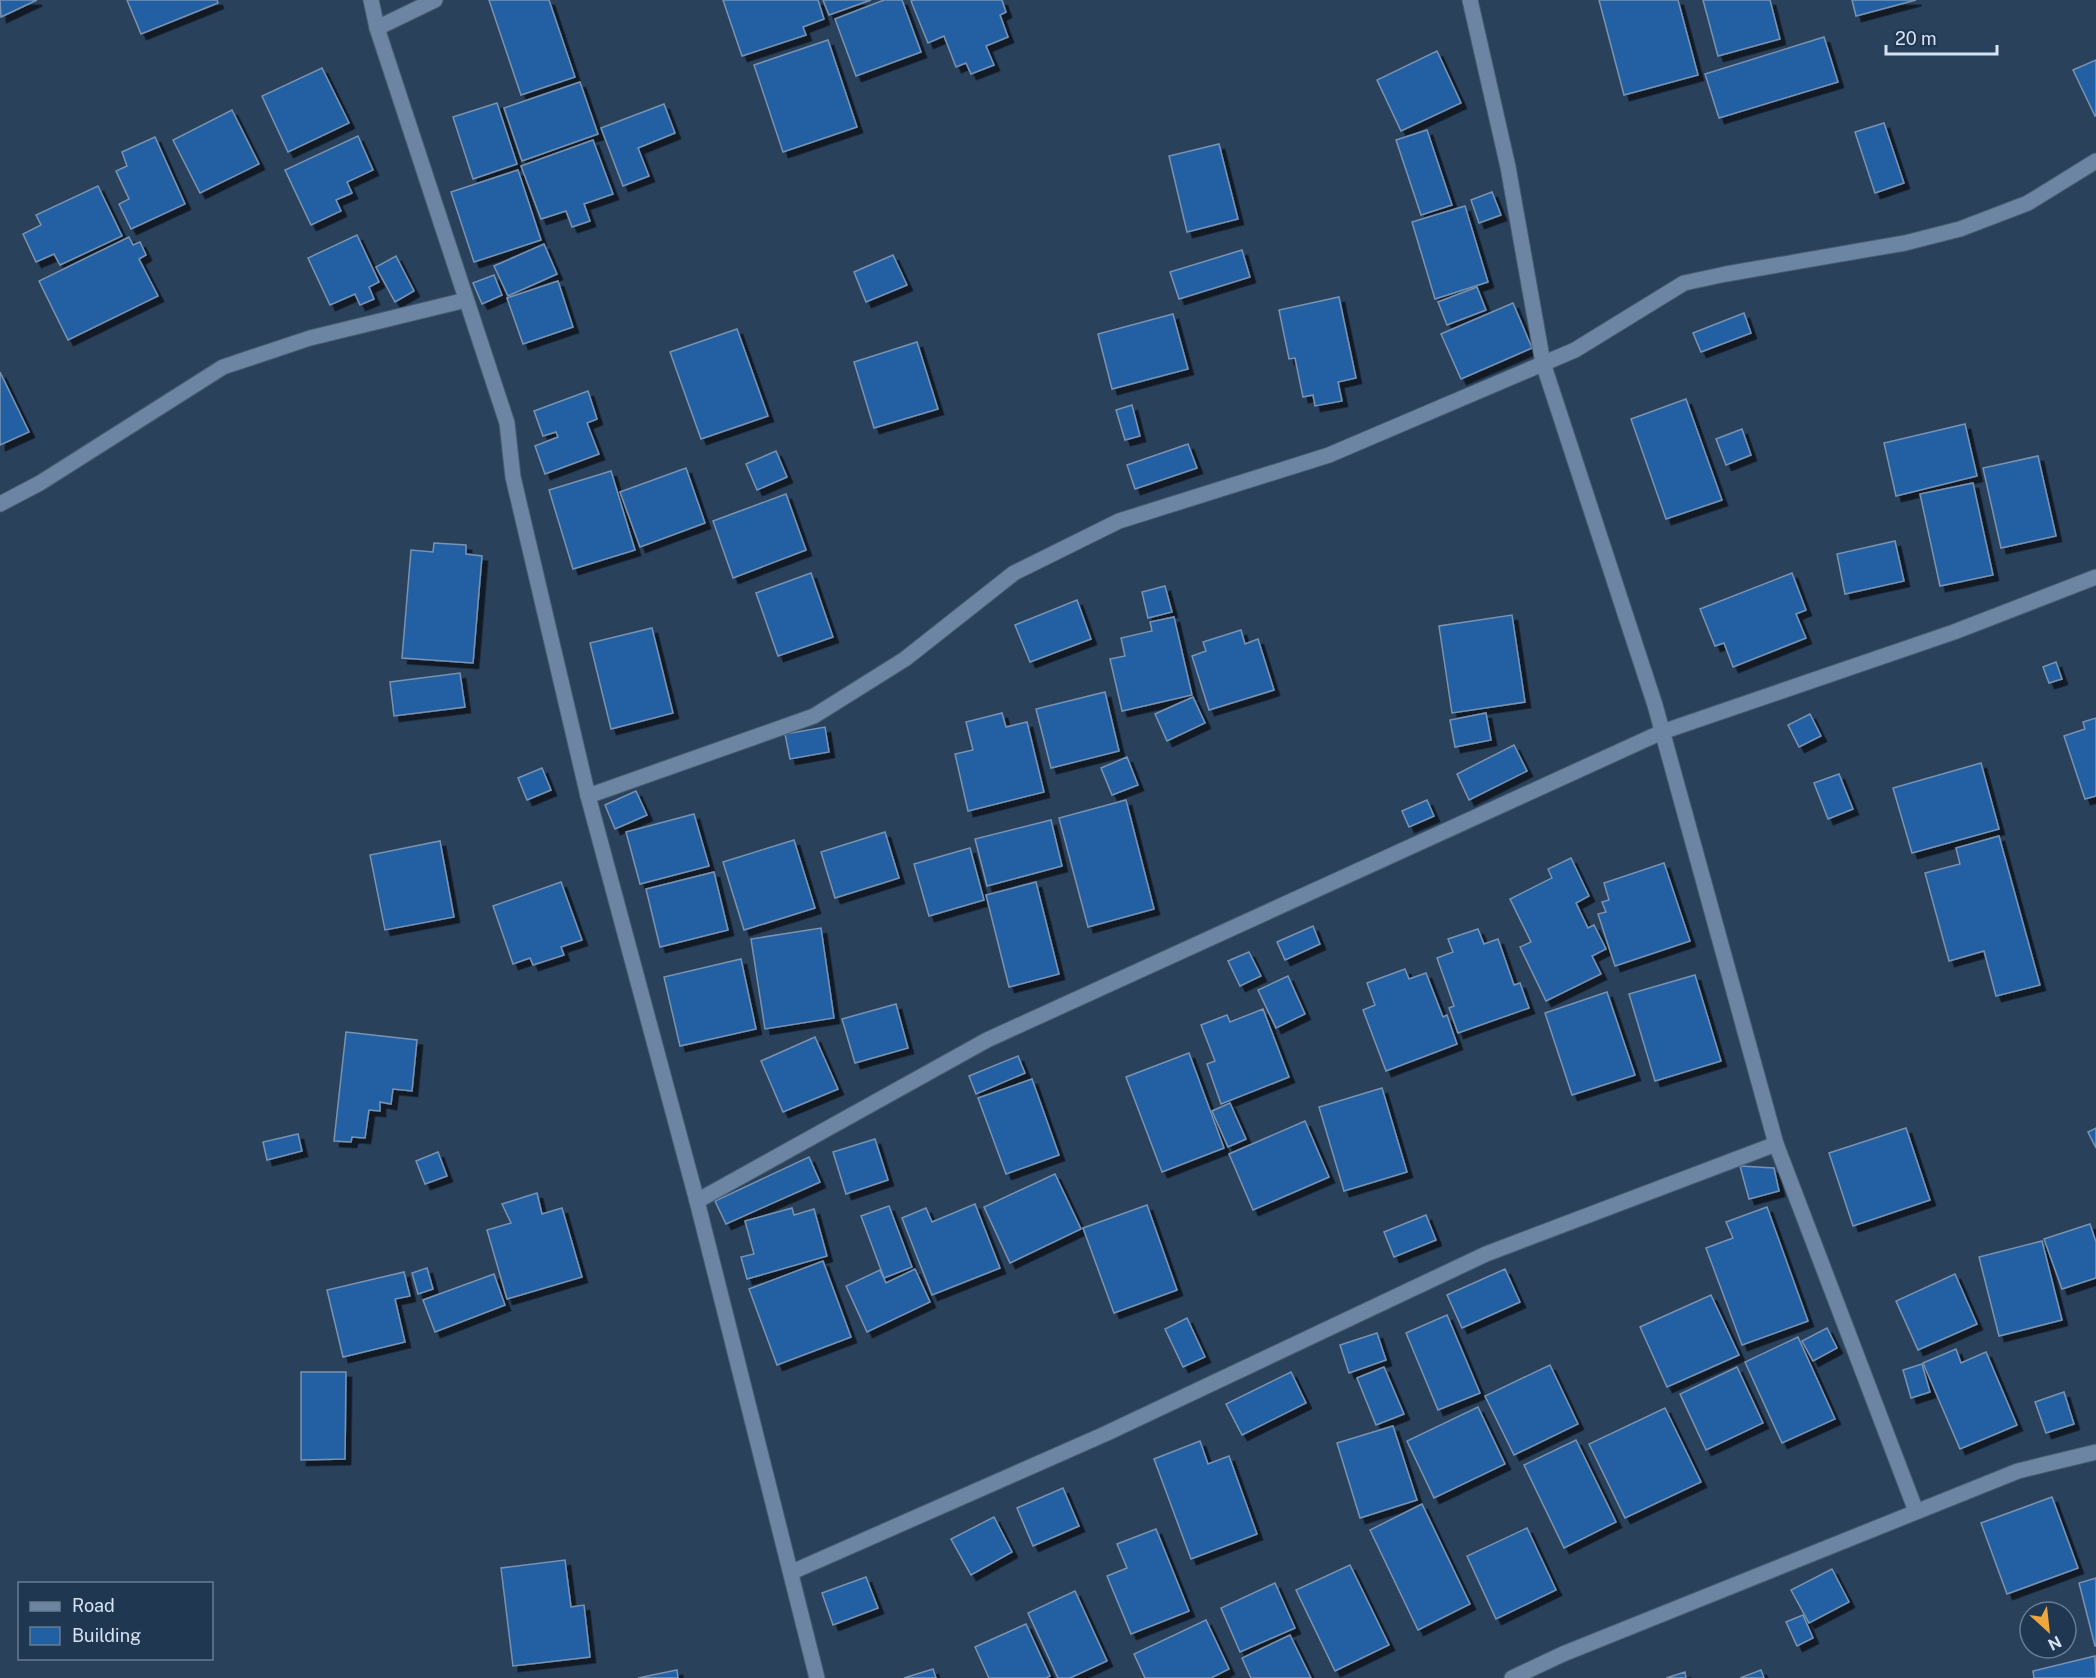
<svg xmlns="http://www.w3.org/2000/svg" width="2096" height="1678" font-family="'Public Sans',sans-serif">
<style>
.building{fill:#2161a3;stroke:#7992b1;stroke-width:1.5;filter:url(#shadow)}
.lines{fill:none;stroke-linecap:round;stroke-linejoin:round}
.minor-casing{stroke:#485c72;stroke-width:17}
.minor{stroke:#6b85a2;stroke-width:15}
</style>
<defs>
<filter id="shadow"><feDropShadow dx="5.5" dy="5.5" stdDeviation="0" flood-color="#0009"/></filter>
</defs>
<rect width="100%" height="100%" fill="#2a415c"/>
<g class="building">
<path d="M0,0H37L1,17Z"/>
<path d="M127,0H217L218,3L141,34Z"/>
<path d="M489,0H549L575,77L521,95Z"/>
<path d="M723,0H818L824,19L803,27L806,35L742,56Z"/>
<path d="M823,0H871L829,15Z"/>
<path d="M884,0H902L921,52L856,76L835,19Z"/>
<path d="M914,0H1002L1006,12L1000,15L1008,37L986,46L994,65L971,74L966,63L956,67L944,36L928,43L911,1Z"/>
<path d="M1599,0H1678L1698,75L1624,95Z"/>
<path d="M1703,0H1770L1780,39L1718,56Z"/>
<path d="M1852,0H1916L1856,16Z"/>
<path d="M1824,37L1838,82L1719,118L1705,74Z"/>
<path d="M828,40L857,127L783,152L754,65Z"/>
<path d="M1437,51L1461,103L1401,131L1377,80Z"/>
<path d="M2096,60V115L2095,116L2073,70Z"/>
<path d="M322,68L349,123L288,152L262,96Z"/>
<path d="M580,82L598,134L522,161L504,108Z"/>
<path d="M497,103L517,164L473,179L453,117Z"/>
<path d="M664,104L675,133L638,148L649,176L623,186L601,128Z"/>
<path d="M232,110L259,164L200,193L173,140Z"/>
<path d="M1884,123L1904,183L1875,193L1855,132Z"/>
<path d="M1427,130L1452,205L1421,215L1396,140Z"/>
<path d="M358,136L373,170L347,182L352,193L336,200L341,211L311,225L285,170Z"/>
<path d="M155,137L185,204L131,229L119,204L129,199L116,171L127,166L122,152Z"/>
<path d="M593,140L613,194L584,204L590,221L572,227L566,211L541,219L521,166Z"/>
<path d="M1219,144L1238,219L1187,232L1169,156Z"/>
<path d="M518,170L541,240L474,262L451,192Z"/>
<path d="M98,186L122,236L60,265L54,254L36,262L23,234L41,225L36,215Z"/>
<path d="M1492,192L1501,215L1479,223L1471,200Z"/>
<path d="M1465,206L1488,282L1435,299L1412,222Z"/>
<path d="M357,235L379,282L369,287L374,299L360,305L355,294L330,305L308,258Z"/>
<path d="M129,237L133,245L140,242L146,255L139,259L158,296L68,340L39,281Z"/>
<path d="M544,244L557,274L508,296L494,266Z"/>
<path d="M1242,250L1250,277L1179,299L1170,272Z"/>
<path d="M893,255L907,285L866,302L854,272Z"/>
<path d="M396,256L414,291L395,302L376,267Z"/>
<path d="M494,275L502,295L482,304L473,283Z"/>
<path d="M558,281L573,327L523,344L507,298Z"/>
<path d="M1477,287L1486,310L1447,325L1438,302Z"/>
<path d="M1339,297L1356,378L1338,382L1342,401L1315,406L1313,395L1303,397L1295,358L1289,359L1279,310Z"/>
<path d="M1513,303L1532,348L1461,379L1441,334Z"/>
<path d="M1744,313L1751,333L1701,352L1693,333Z"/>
<path d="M1173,314L1188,369L1112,389L1098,334Z"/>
<path d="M737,329L768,416L701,439L670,352Z"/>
<path d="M917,342L938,409L874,428L854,362Z"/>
<path d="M0,372L29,432L0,445Z"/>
<path d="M588,391L597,419L587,423L599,454L545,474L535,446L558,437L556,432L543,436L534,411Z"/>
<path d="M1686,399L1722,500L1666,519L1631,419Z"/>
<path d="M1132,405L1140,436L1125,440L1116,410Z"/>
<path d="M1965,424L1977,476L1896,496L1884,443Z"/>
<path d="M1742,429L1751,455L1726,465L1716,439Z"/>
<path d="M1188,444L1197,468L1135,489L1127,465Z"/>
<path d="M776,451L787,477L757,490L746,464Z"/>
<path d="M2038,456L2056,536L2001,548L1983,468Z"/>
<path d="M686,468L705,523L640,547L620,492Z"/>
<path d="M611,471L635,550L573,569L549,490Z"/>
<path d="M1973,483L1993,575L1940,586L1920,494Z"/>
<path d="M786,494L806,550L733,578L713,521Z"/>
<path d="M1895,541L1904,581L1845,594L1837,554Z"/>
<path d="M434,543L466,545V554L482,556L473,663L402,658L411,550L433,552Z"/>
<path d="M811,573L833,637L778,656L756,593Z"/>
<path d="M1792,573L1806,610L1796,614L1806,638L1733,667L1724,643L1715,646L1700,609Z"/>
<path d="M1165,586L1172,612L1148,618L1142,592Z"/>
<path d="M1077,600L1091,639L1030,662L1015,625Z"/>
<path d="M1512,615L1525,702L1452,713L1439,626Z"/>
<path d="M1174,617L1192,695L1122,711L1110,659L1125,656L1121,638L1152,631L1150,622Z"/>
<path d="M652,628L673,713L611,729L590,643Z"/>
<path d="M1241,630L1245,644L1258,639L1274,690L1209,710L1192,656L1206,651L1203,642Z"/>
<path d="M2056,662L2062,679L2049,683L2043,667Z"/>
<path d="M460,673L465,707L394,716L390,682Z"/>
<path d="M1105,692L1119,751L1051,768L1036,709Z"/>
<path d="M1193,697L1205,723L1167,741L1155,714Z"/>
<path d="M1002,713L1006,727L1027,722L1044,792L968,811L955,754L973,750L966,722Z"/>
<path d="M1486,713L1491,740L1455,747L1450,720Z"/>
<path d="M1810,714L1821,736L1799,747L1788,725Z"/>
<path d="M2096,718V796L2085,799L2064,736L2085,729L2083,722Z"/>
<path d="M825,727L829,752L790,759L785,734Z"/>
<path d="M1514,745L1527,771L1469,800L1457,774Z"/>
<path d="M1127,757L1138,785L1112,795L1101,768Z"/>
<path d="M1981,763L1999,829L1912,853L1893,788Z"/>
<path d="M542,768L551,790L527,800L518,778Z"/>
<path d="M1839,774L1853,809L1828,819L1814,783Z"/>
<path d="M636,791L647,815L615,829L605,805Z"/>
<path d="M1126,800L1154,909L1088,927L1059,818Z"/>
<path d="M1427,800L1434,816L1409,827L1402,811Z"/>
<path d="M694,814L709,866L640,884L626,832Z"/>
<path d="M1051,820L1062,866L987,886L975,839Z"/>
<path d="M885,832L899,878L835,898L821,852Z"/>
<path d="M1999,836L2040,985L1996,996L1984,951L1949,961L1925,873L1960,864L1956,848Z"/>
<path d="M794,840L815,908L744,930L723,862Z"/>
<path d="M440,841L454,917L385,930L370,855Z"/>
<path d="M970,848L984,900L929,916L914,864Z"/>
<path d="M1571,858L1589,896L1576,903L1588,928L1594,925L1606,949L1592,956L1601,974L1546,1001L1520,947L1531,942L1510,899L1552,878L1548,869Z"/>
<path d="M1664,863L1690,941L1615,966L1598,914L1606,912L1602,902L1609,900L1604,883Z"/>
<path d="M714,872L728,930L660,947L646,889Z"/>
<path d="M561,882L582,940L561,947L564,955L533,965L530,958L513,964L493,906Z"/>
<path d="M1036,882L1059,974L1009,987L986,895Z"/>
<path d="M1313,926L1320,944L1285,960L1277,942Z"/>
<path d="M821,928L834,1018L765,1029L751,939Z"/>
<path d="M1478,929L1484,944L1498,939L1514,985L1520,983L1529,1008L1458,1033L1449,1008L1454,1006L1437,958L1453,952L1448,939Z"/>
<path d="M1249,952L1261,976L1240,986L1228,961Z"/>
<path d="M741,959L756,1029L680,1046L664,977Z"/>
<path d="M1405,969L1409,979L1426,973L1443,1017L1447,1015L1457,1044L1386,1071L1363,1010L1375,1005L1367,983Z"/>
<path d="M1695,975L1721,1061L1655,1081L1629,994Z"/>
<path d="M1288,976L1305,1014L1276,1028L1258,990Z"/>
<path d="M1607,992L1635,1075L1572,1095L1545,1013Z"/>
<path d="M896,1004L908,1048L855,1063L842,1019Z"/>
<path d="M1263,1009L1289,1077L1221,1104L1207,1064L1215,1061L1201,1025L1227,1015L1230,1022Z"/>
<path d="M346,1032L417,1040L412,1091L393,1089L391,1104L380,1102V1111L369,1110L365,1138L352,1137L351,1142L334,1141Z"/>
<path d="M815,1037L838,1089L783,1112L761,1061Z"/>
<path d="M1189,1053L1224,1148L1162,1172L1126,1077Z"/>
<path d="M1018,1056L1025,1073L976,1094L969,1076Z"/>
<path d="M1032,1079L1059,1155L1006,1174L978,1098Z"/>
<path d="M1382,1088L1407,1172L1344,1191L1319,1107Z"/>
<path d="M1230,1103L1246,1139L1228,1147L1212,1111Z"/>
<path d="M1305,1121L1329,1177L1253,1210L1229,1154Z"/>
<path d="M1906,1128L1930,1200L1853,1226L1829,1153Z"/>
<path d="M2096,1128V1148L2088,1132Z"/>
<path d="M298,1134L302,1151L267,1160L263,1142Z"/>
<path d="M875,1139L888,1180L846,1194L833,1152Z"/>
<path d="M438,1152L447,1176L425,1184L416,1161Z"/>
<path d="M809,1157L820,1182L726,1224L715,1201Z"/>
<path d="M1740,1166L1774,1168L1779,1191L1749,1199Z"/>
<path d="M1055,1174L1081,1229L1010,1263L984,1207Z"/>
<path d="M537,1193L542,1214L562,1208L582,1277L507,1299L487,1230L511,1223L502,1204Z"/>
<path d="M975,1204L1000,1268L932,1295L902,1218L926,1208L932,1222Z"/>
<path d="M1147,1205L1177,1290L1114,1313L1083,1228Z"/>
<path d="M889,1206L912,1267L884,1278L861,1216Z"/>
<path d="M1767,1207L1808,1321L1742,1345L1706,1248L1733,1238L1726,1222Z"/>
<path d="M792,1208L794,1215L814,1209L827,1256L747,1279L741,1257L754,1254L745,1221Z"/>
<path d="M1426,1215L1436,1240L1394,1257L1384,1232Z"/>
<path d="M2090,1224L2096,1242V1278L2062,1289L2044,1239Z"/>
<path d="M2042,1241L2062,1320L1999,1336L1979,1257Z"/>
<path d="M823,1261L851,1337L777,1365L749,1289Z"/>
<path d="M427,1268L433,1289L418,1294L412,1273Z"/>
<path d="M915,1269L930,1302L867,1332L846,1286L880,1270L886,1283Z"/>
<path d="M1505,1269L1520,1302L1462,1328L1447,1295Z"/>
<path d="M404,1272L410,1296L395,1299L405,1342L343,1357L327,1290Z"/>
<path d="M494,1274L505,1305L435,1332L423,1300Z"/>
<path d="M1955,1274L1977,1324L1918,1350L1896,1301Z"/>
<path d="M1711,1295L1739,1355L1667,1387L1640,1327Z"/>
<path d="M1447,1315L1480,1393L1438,1410L1406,1333Z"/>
<path d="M1187,1318L1205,1357L1183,1367L1165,1329Z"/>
<path d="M1827,1328L1837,1348L1813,1361L1802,1341Z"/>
<path d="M1377,1333L1386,1360L1349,1373L1340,1345Z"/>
<path d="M1798,1337L1835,1419L1782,1443L1745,1362Z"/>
<path d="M1956,1349L1961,1363L1986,1352L2017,1425L1960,1449L1923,1363Z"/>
<path d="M1922,1364L1930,1392L1911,1398L1903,1370Z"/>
<path d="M1550,1365L1578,1424L1514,1455L1485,1396Z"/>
<path d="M1384,1367L1404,1414L1376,1425L1357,1378Z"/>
<path d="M1737,1367L1763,1423L1706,1450L1680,1394Z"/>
<path d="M301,1372H346L345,1459L301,1460Z"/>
<path d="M1291,1372L1306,1403L1242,1435L1226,1404Z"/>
<path d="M2064,1392L2074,1424L2046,1433L2035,1402Z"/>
<path d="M1478,1407L1505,1464L1434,1498L1407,1441Z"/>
<path d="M1665,1408L1701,1482L1625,1518L1589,1444Z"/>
<path d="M1393,1426L1417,1500L1360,1518L1337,1443Z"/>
<path d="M1576,1440L1616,1522L1564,1548L1524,1465Z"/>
<path d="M1200,1441L1208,1464L1229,1456L1257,1534L1191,1559L1154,1459Z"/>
<path d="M1063,1488L1079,1526L1033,1546L1017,1508Z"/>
<path d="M2052,1497L2078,1568L2007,1594L1981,1523Z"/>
<path d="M1422,1504L1470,1604L1418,1630L1370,1530Z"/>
<path d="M994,1517L1012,1552L971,1575L951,1539Z"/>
<path d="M1527,1528L1556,1590L1496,1619L1467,1556Z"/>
<path d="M1156,1529L1189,1611L1131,1634L1107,1576L1127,1568L1117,1544Z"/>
<path d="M565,1560L571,1607L584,1605L590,1657L513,1666L501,1568Z"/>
<path d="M1350,1565L1389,1645L1335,1671L1296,1590Z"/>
<path d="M1832,1569L1849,1602L1809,1623L1791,1590Z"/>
<path d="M866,1577L878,1608L833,1625L822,1593Z"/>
<path d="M2096,1578V1646H2095L2079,1583Z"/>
<path d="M1275,1583L1295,1628L1240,1652L1221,1608Z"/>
<path d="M1075,1591L1107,1661L1070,1678H1058L1028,1613Z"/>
<path d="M1803,1615L1813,1638L1797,1646L1786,1622Z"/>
<path d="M1206,1620L1229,1669L1211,1678H1145L1134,1654Z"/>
<path d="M1026,1624L1050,1676L1046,1678H989L975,1647Z"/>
<path d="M1290,1635L1311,1678H1251L1242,1658Z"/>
<path d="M2095,1656L2096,1678H2034L2033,1671Z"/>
<path d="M933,1669L936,1678H904Z"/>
<path d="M677,1670L678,1678H638Z"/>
<path d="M1761,1670L1764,1678H1740Z"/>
<path d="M1685,1672L1686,1678H1666Z"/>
</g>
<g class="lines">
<g class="minor-casing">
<g id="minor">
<path d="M371,0L377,28L507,423L513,477L588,796L697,1201L817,1678"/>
<path d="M1470,0L1508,167L1543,363L1655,705L1776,1144L1916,1511"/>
<path d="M377,28L435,0"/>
<path d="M0,504L40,483L223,367L310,338L466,300"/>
<path d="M588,796L814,716L905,659L1014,573L1119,521L1329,455L1575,350L1684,283L1726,274L1905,243L1960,229L2028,203L2096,161"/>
<path d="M697,1201L987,1040L1662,732L1954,632L2096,577"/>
<path d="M792,1572L1105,1434L1486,1254L1776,1144"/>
<path d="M1512,1678L1563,1654L2018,1471L2096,1452"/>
</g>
</g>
<use href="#minor" class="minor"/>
</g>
<rect x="18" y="1582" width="195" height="78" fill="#203751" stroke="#687c92" stroke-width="1.5"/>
<rect x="30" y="1602" width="30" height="9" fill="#6b85a2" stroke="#687c92" stroke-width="1.5"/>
<text x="72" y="1612" font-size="18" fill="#d5e3f3">Road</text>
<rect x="30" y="1627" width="30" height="18" fill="#2161a3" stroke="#687c92" stroke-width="1.5"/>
<text x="72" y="1642" font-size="18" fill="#d5e3f3">Building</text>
<g transform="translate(2048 1630) rotate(153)"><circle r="28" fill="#203751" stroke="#687c92" stroke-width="1.5"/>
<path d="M0-4.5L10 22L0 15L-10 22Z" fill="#efa73d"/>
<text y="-9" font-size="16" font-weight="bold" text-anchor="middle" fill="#d5e3f3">N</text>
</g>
<path d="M1886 45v9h111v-9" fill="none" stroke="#d5e3f3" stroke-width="3"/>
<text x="1895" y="45" font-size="18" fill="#d5e3f3" stroke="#203751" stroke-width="4.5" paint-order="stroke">20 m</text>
</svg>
